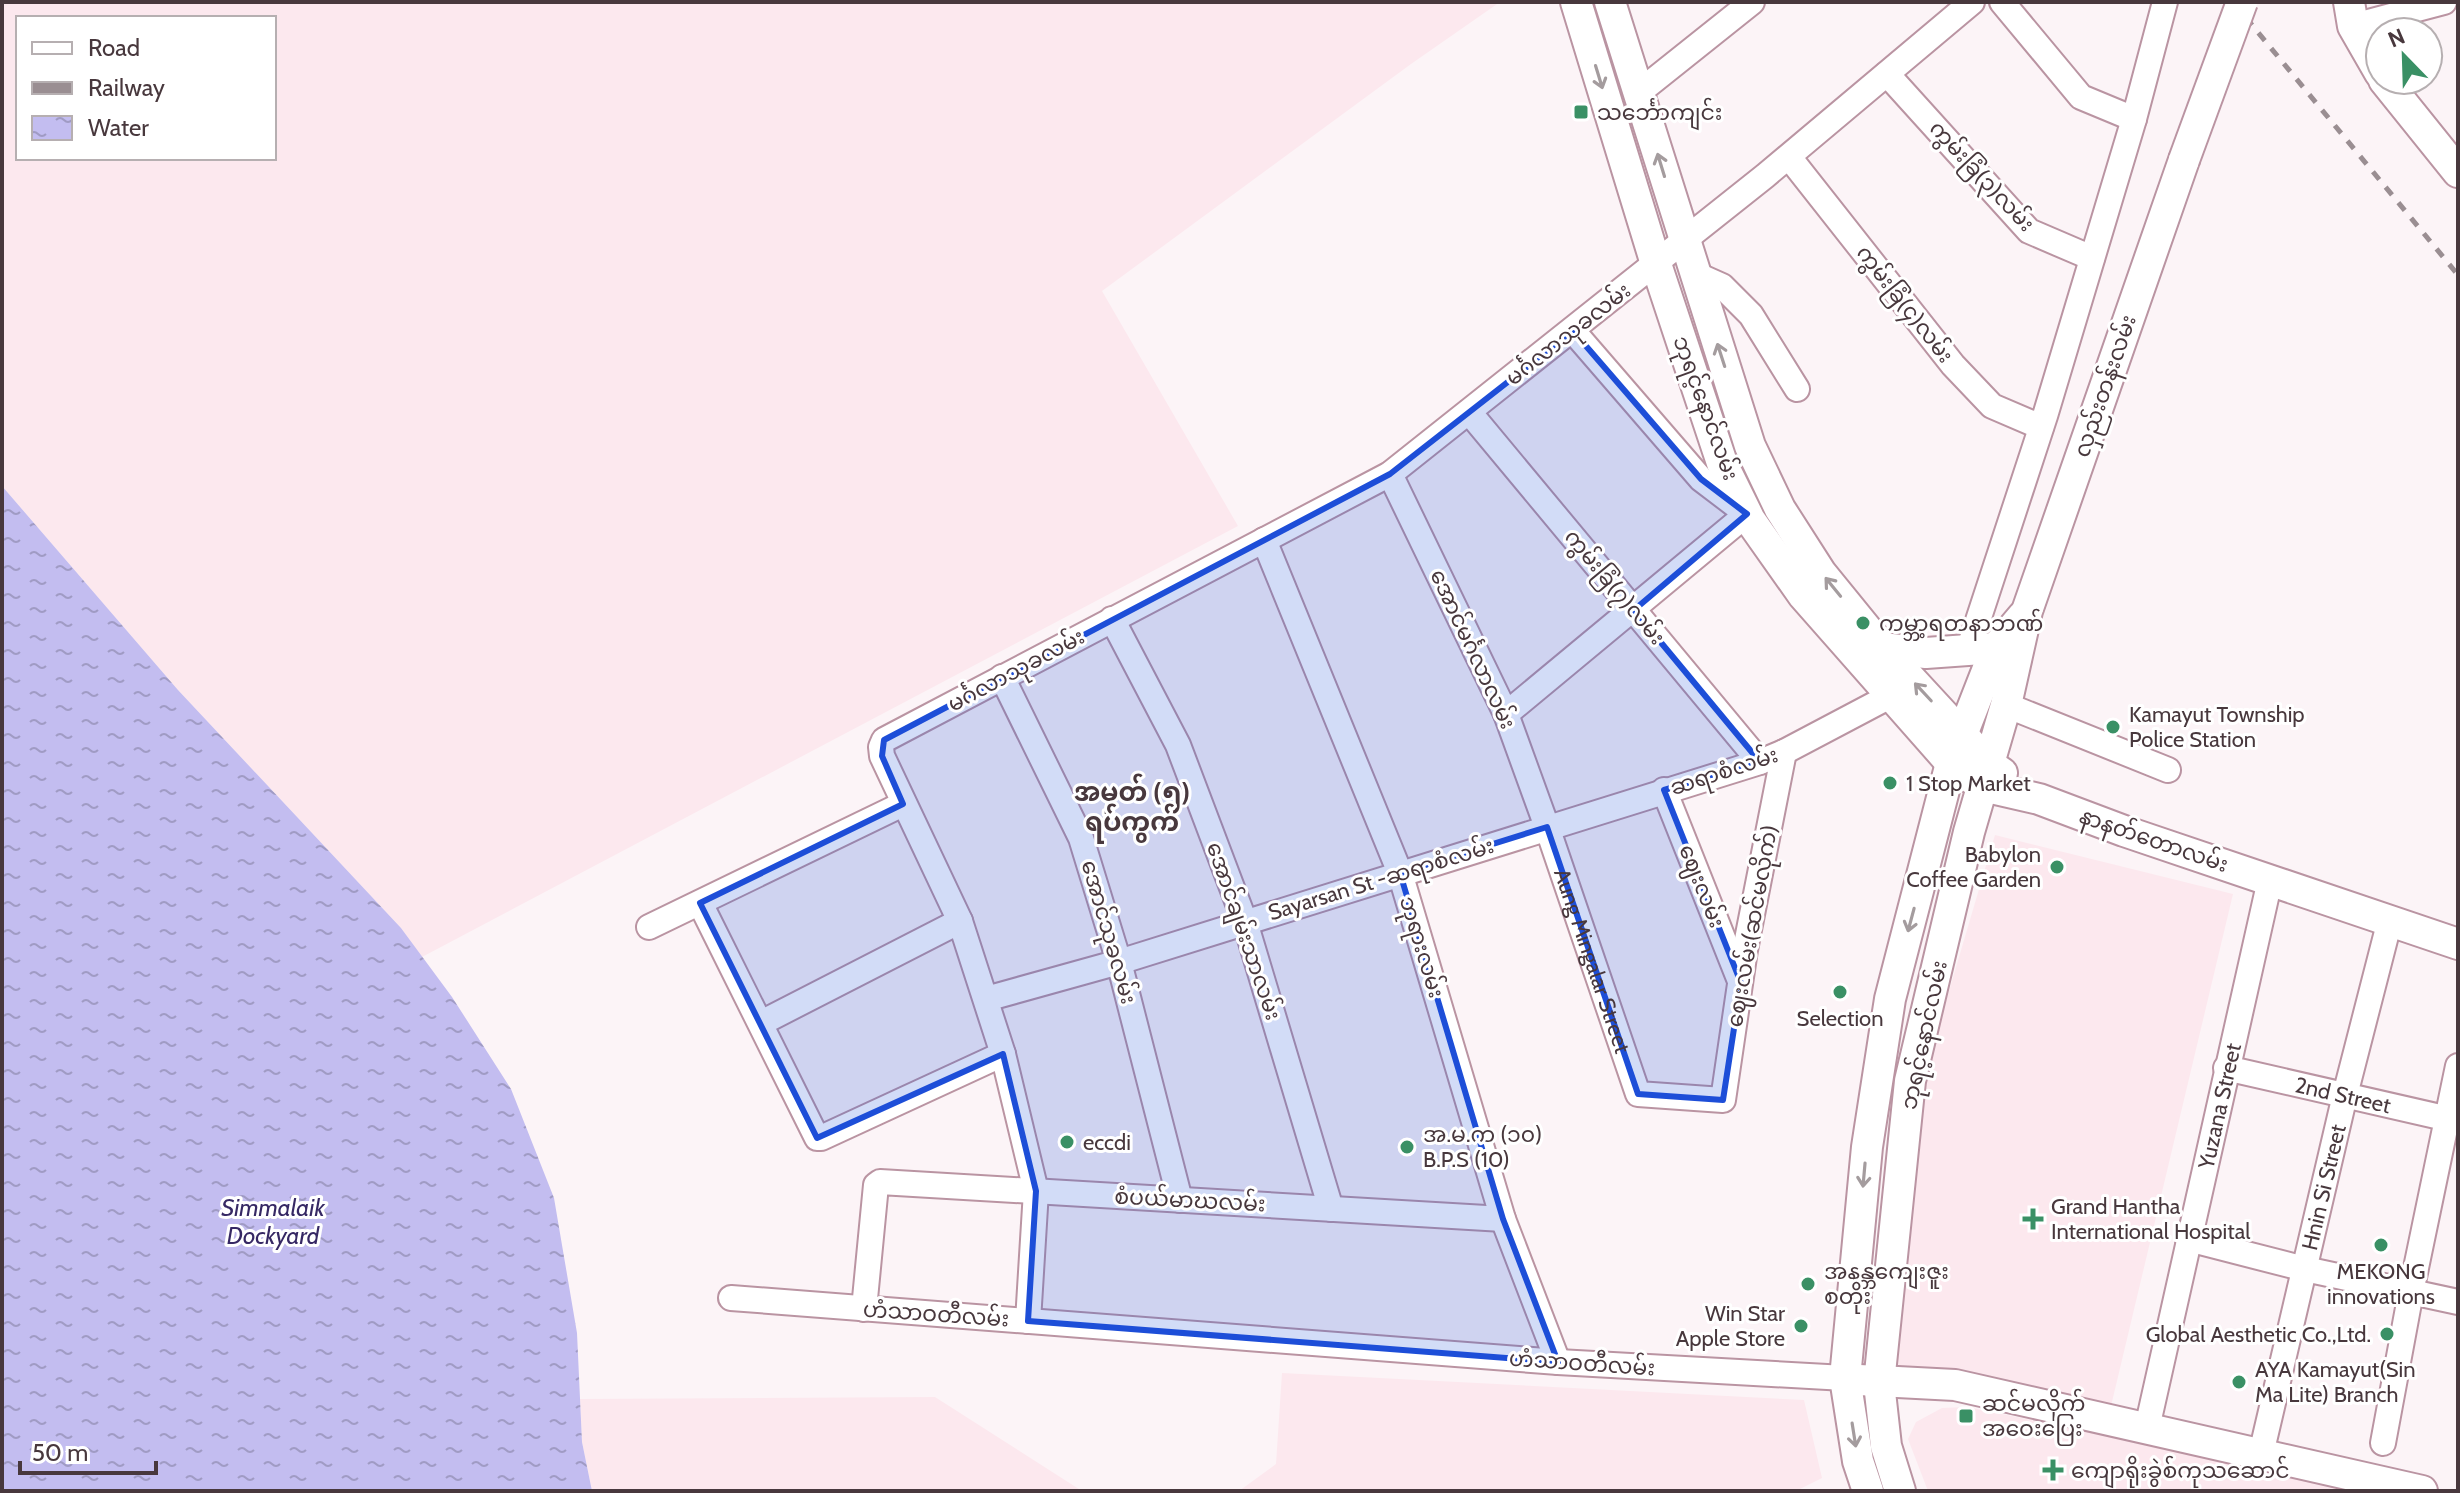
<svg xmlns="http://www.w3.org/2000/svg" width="2460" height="1493" font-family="Cabin,'Noto Sans Myanmar',sans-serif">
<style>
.built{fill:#fce8ee;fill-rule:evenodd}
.water{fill:url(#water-ripples)}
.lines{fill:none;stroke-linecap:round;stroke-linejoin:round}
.minor-casing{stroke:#ba94a2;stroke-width:28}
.major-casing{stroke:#ba94a2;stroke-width:34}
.minor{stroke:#fff;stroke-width:24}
.major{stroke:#fff;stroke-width:30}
.rail{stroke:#9a8e92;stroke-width:5;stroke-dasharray:10 10;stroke-linecap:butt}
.major-bridge-casing{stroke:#ba94a2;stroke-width:34;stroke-linecap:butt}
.major-bridge{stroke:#fff;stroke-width:30}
.oneway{stroke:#a49c9e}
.marked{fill:#1d4ed8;fill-opacity:0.2;stroke:#1d4ed8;stroke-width:6;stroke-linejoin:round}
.poi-dot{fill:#3a9065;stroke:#fff;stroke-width:3}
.labels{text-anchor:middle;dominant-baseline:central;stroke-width:6;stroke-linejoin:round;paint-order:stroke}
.poi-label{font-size:22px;fill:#48383d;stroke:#fff;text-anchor:start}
.street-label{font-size:22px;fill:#48383d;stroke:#fff}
.water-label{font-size:24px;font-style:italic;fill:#362864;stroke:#fff}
.quarter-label{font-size:26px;font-weight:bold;fill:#48383d;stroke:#fff}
</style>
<defs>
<pattern id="water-ripples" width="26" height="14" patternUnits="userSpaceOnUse" patternTransform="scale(2)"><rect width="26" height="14" fill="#c3bdf0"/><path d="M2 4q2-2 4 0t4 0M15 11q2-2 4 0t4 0" fill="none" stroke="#a09bc4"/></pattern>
</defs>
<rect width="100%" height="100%" fill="#fcf4f7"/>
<g class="built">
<path d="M2,2H1500L1411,64L1102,291L1238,526L422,957L401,928L178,690L2,486ZM18,18H274V158H18Z"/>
<path d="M1995,835L2233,894L2111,1406L1894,1369L1926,1069Z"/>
<path d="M1282,1373L1804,1400L1822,1478L1796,1491H1239L1276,1464Z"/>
<path d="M935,1397L1082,1491H592L582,1442L580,1399Z"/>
<path d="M1967,1407L2290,1472L2373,1491H1928L1908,1439L1916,1422L1942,1408Z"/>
</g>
<path class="water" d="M2,486L178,690L401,928L452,997L511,1089L554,1198L577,1333L582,1442L592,1491H2Z"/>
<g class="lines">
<g class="minor-casing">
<g id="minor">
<path d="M2002,2L2081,97L2134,119"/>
<path d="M2353,26L2444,2"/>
<path d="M1887,74L2029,231L2092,258"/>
<path d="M1638,93L1752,2"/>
<path d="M1789,157L1953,365L1992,406L2041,427"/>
<path d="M1695,274L1722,286L1751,315L1797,389"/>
<path d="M1469,412L1760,762"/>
<path id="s1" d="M1390,474L1506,714L1547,827L1638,1094L1723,1100L1745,950L1784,752"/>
<path d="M1264,540L1400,873L1503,1219L1558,1362"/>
<path d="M1112,619L1178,745L1245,922L1331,1209"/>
<path d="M1968,651L2045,416L2134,119L2165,2"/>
<path d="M1002,677L1081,838L1119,962L1180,1200"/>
<path d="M2006,705L2168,770"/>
<path d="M1506,714L1747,514L1701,479L1573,331"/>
<path d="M1664,790L1740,981"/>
<path d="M700,903L817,1138H821L1003,1054"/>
<path d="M649,927L903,804"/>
<path d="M986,999L1119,962L1760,762L1784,752L1892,695"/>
<path d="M761,1023L960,921"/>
<path id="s2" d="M2226,1068L2458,1121"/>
<path d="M2188,1239L2305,1269L2458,1302"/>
<path d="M731,1298L1558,1362L1845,1378"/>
<path d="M864,1309L876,1185L880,1182L1503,1219"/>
<path d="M1028,1321L1036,1191L1003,1054L960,921L882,756L881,747L884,740L1390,474L1765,176L1972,2"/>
<path id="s3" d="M2147,1428L2270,880"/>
<path d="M2383,1443L2411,1292L2458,1066"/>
<path id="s4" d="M2261,1454L2345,1095L2390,920"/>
</g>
</g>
<g class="major-casing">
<g id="major">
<path d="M1576,2L1656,264L1722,463L1750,520L1803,595L1951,763L1982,786L2039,799L2124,831L2458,944"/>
<path d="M1610,2L1750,446L1780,509L1821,573L1882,648L1989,764L2002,773"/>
<path d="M2349,2L2353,26L2380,73"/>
<path d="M2384,80L2458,172"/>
<path d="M1882,648L1926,653L1996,648"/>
<path d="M1859,1380L1955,1385L2422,1491"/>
<path d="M1868,1491L1858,1461L1845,1378L1867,1147L1890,999L1951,763L1996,648L2023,616"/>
<path d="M1900,1491L1886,1446L1879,1383L1910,1081L1969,832L2006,705L2027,611L2184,160"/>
</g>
</g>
<use href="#minor" class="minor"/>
<use href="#major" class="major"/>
<path class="rail" d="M2233,2L2458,275"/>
<g class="major-bridge-casing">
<path id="major-bridge" d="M2184,160L2242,2"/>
</g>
<use href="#major-bridge" class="major-bridge"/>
</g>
<defs><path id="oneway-shaft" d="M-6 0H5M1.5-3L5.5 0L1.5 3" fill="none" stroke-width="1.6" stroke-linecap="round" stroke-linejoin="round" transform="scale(2)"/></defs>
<g class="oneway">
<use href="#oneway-shaft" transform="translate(1599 77) rotate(73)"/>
<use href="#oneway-shaft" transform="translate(1661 165) rotate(-107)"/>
<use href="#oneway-shaft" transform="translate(1721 355) rotate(-108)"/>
<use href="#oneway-shaft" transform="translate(1833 587) rotate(-129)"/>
<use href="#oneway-shaft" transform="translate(1923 692) rotate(-133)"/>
<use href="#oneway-shaft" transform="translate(1911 920) rotate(105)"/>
<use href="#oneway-shaft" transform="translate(1864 1175) rotate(95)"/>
<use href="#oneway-shaft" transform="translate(1854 1435) rotate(81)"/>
</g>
<path class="marked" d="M1573,331L1701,479L1747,514L1634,610L1760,762L1664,790L1741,983L1723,1100L1638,1094L1547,827L1400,873L1503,1219L1558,1362L1028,1321L1036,1191L1003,1054L817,1138L700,903L903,804L882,756L884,740L1390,474Z"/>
<g class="poi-dot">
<rect x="1573" y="104" width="16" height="16" rx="4"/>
<circle cx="1863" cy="623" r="8"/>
<circle cx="2113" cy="727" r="8"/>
<circle cx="1890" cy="783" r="8"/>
<circle cx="2057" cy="867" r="8"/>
<circle cx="1840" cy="992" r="8"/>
<circle cx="1067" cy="1142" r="8"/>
<circle cx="1407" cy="1147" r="8"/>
<path d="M2029 1207h8v8h8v8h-8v8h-8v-8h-8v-8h8z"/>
<circle cx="2381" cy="1245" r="8"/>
<circle cx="1808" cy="1284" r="8"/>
<circle cx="1801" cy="1326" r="8"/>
<circle cx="2387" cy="1334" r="8"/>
<circle cx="2239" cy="1382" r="8"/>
<rect x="1958" y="1408" width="16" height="16" rx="4"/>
<path d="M2049 1458h8v8h8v8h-8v8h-8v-8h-8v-8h8z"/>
</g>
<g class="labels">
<g class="poi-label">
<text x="1597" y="112">သင်္ဘောကျင်း</text>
<text x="1879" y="623">ကမ္ဘာ့ရတနာဘဏ်</text>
<text x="2129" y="714">Kamayut Township<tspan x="2129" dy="25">Police Station</tspan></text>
<text x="1906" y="783">1 Stop Market</text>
<text x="2041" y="854" text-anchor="end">Babylon<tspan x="2041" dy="25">Coffee Garden</tspan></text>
<text x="1840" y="1018" text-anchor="middle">Selection</text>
<text x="1423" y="1134">အ.မ.က (၁၀)<tspan x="1423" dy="25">B.P.S (10)</tspan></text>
<text x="1083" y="1142">eccdi</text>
<text x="2051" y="1206">Grand Hantha<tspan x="2051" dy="25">International Hospital</tspan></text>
<text x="1824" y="1271">အနန္တကျေးဇူး<tspan x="1824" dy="25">စတိုး</tspan></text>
<text x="2381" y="1271" text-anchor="middle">MEKONG<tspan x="2381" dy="25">innovations</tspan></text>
<text x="1785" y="1313" text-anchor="end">Win Star<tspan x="1785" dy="25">Apple Store</tspan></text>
<text x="2371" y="1334" text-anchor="end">Global Aesthetic Co.,Ltd.</text>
<text x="2255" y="1369">AYA Kamayut(Sin<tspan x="2255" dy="25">Ma Lite) Branch</tspan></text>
<text x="1982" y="1403">ဆင်မလိုက်<tspan x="1982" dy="25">အဝေးပြေး</tspan></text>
<text x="2071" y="1470">ကျောရိုးခွဲစ်ကုသဆောင်</text>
</g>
<g class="street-label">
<text transform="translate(1982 176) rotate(47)">ကွမ်းခြံ(၃)လမ်း</text>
<text transform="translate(1905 304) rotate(52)">ကွမ်းခြံ(၄)လမ်း</text>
<text transform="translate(1568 334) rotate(-38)">မင်္ဂလာသုခလမ်း</text>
<text transform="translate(2105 386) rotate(-71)">လှည်းတန်းလမ်း</text>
<text transform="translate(1706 408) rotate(70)">ဘုရင့်နောင်လမ်း</text>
<text transform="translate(1615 587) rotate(50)">ကွမ်းခြံ(၇)လမ်း</text>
<text transform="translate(1473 649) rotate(65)">အောင်မင်္ဂလာလမ်း</text>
<text transform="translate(1016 670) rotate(-28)">မင်္ဂလာသုခလမ်း</text>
<text transform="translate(1724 771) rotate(-18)">ဆရာစံလမ်း</text>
<text transform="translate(2154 840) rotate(19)">နာနတ်တောလမ်း</text>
<text transform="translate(1381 879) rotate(-17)">Sayarsan St -ဆရာစံလမ်း</text>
<text transform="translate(1702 886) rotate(68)">ဈေးလမ်း</text>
<text transform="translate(1752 926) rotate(-80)">ဈေးလမ်း(ဆင်မလိုက်)</text>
<text transform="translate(1244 931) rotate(71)">အောင်ချမ်းသာလမ်း</text>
<text transform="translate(1109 932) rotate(74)">အောင်သုခလမ်း</text>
<text transform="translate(1422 947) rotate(73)">ဘုရားလမ်း</text>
<text stroke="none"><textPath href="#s1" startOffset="528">Aung Mingalar Street</textPath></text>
<text transform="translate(1924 1035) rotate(-78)">ဘုရင့်နောင်လမ်း</text>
<text stroke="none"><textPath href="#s2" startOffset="120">2nd Street</textPath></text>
<text stroke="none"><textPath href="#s3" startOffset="330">Yuzana Street</textPath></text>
<text stroke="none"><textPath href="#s4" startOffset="274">Hnin Si Street</textPath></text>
<text transform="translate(1190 1200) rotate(3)">စံပယ်မာဃလမ်း</text>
<text transform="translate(936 1314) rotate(4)">ဟံသာဝတီလမ်း</text>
<text transform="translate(1582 1363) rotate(4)">ဟံသာဝတီလမ်း</text>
</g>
<g class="water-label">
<text x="273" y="1207">Simmalaik<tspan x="273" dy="28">Dockyard</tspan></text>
</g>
<g class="quarter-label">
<text x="1132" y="792">အမှတ် (၅)<tspan x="1132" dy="30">ရပ်ကွက်</tspan></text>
</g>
</g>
<rect width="2460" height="1493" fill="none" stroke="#48383d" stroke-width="8"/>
<rect x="16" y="16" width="260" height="144" fill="#ffffff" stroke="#b6afb1" stroke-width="2"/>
<rect x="32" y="42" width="40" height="12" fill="#ffffff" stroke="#b6afb1" stroke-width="2"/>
<text x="88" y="56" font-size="24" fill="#48383d">Road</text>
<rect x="32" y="82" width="40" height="12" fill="#9a8e92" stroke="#b6afb1" stroke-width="2"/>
<text x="88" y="96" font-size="24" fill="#48383d">Railway</text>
<rect x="32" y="116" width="40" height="24" fill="url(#water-ripples)" stroke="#b6afb1" stroke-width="2"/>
<text x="88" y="136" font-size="24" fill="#48383d">Water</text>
<g transform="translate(2404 56) rotate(337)"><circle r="38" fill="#ffffff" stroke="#b6afb1" stroke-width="2"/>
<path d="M0-6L14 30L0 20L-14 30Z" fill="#3a9065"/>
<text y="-12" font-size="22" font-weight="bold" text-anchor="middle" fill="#48383d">N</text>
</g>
<path d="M20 1461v12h136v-12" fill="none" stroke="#48383d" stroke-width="4"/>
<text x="32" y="1461" font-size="24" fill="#48383d" stroke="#ffffff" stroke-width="6" paint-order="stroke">50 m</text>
</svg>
